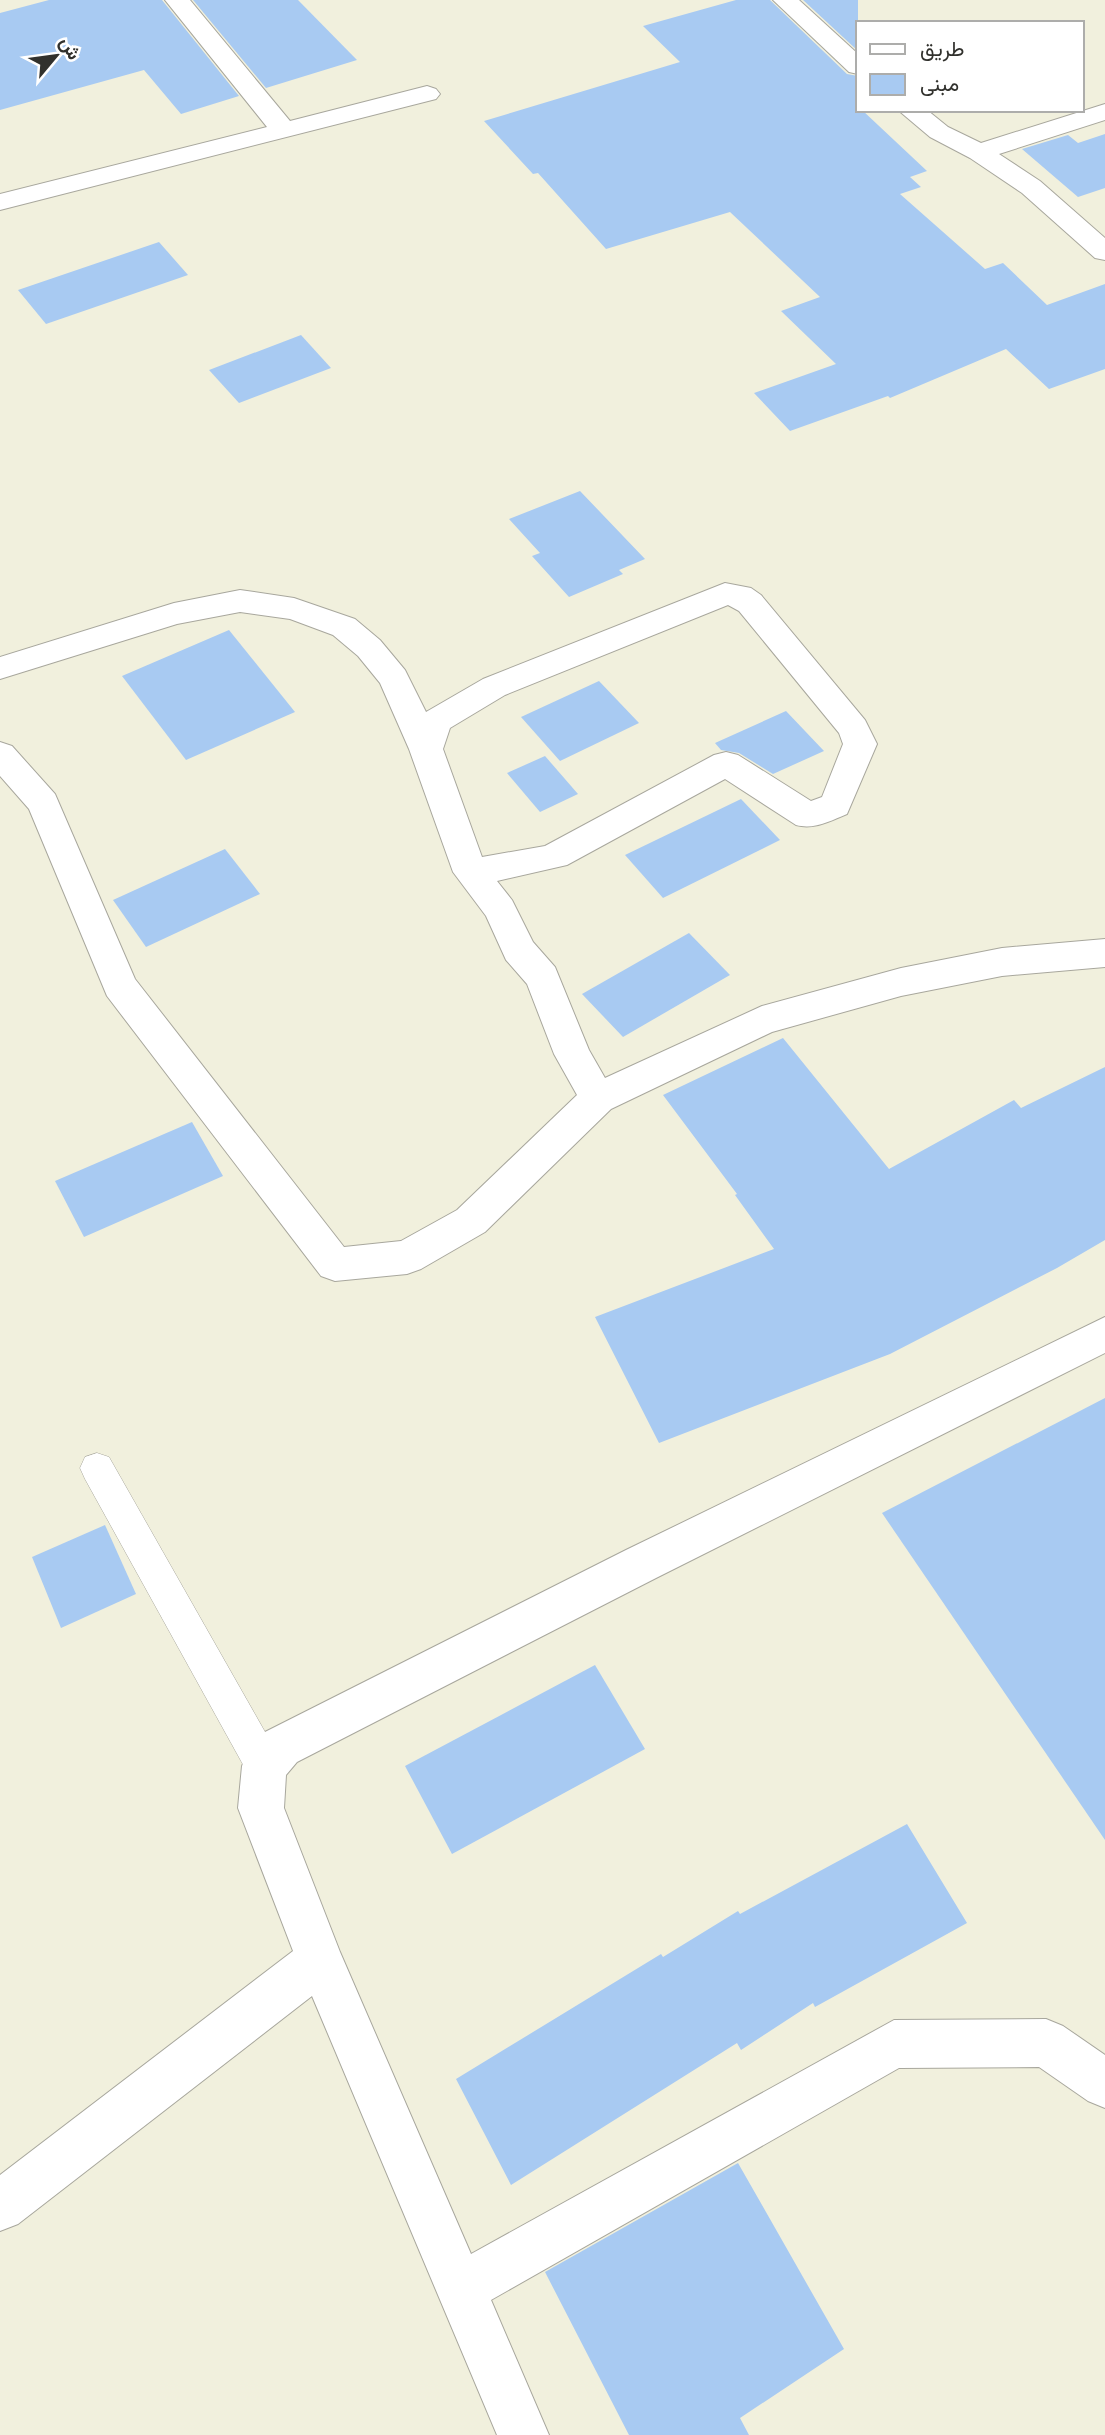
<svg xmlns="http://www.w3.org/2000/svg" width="1105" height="2435" font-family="Overpass,Vazirmatn,sans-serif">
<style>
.built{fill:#f1f0dd;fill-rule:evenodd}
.building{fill:#a8caf2}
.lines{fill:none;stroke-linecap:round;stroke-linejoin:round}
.service-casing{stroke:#a8a79d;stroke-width:1}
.minor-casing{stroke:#a8a79d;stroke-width:2}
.service{fill:#fff;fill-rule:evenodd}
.minor{fill:#fff;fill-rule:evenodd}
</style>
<rect width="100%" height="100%" fill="#fcfcf1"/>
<path class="built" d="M0,0H1105V2435H0ZM858,23H1082V110H858Z"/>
<g class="building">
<path d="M49,0H162L239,96L181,114L144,70L0,110V13Z"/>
<path d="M193,0H298L357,60L266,88Z"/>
<path d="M736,0H770L847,74L858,76V110H862L927,171L910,177L921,187L900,194L985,269L1003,263L1047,305L1105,284V369L1049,389L1006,349L890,398L888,396L790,431L754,393L836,364L781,311L820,297L730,212L606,249L538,173L533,174L484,121L680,62L643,26Z"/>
<path d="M803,0H858V51Z"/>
<path d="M1105,134V188L1078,197L1022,149L1068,135L1078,143Z"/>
<path d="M159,242L188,275L46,324L18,290Z"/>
<path d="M301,335L331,368L239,403L209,370Z"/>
<path d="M580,491L645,559L619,570L623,574L569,597L532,556L540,553L509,519Z"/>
<path d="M229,630L295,712L186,760L122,676Z"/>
<path d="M599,681L639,723L560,761L521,717Z"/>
<path d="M786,711L824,751L773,774L739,753L721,750L715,743Z"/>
<path d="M545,756L578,794L540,812L507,773Z"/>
<path d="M741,799L780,840L663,898L625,855Z"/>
<path d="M225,849L260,894L146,947L113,900Z"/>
<path d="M689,933L730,975L623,1037L582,994Z"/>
<path d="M783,1038L889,1169L1014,1100L1021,1108L1105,1067V1240L1057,1268L890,1354L659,1443L595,1317L774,1249L735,1195L737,1194L663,1095Z"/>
<path d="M192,1122L223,1176L84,1237L55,1181Z"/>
<path d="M1105,1398V1840L882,1513Z"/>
<path d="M105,1525L136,1594L61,1628L32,1557Z"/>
<path d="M595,1665L645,1749L452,1854L405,1766Z"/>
<path d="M907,1824L967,1923L815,2007L813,2003L741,2050L737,2043L511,2185L456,2079L661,1954L663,1957L738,1911L740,1914Z"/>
<path d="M738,2163L844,2349L740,2418L749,2435H629L545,2272Z"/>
</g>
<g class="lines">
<g class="service-casing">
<path id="service" d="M97,1453L109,1457L277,1753L282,1766L277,1779L264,1784L251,1779L85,1479L80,1468L85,1457Z"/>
</g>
<g class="minor-casing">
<g id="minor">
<path d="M165,0H190L290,121L427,86L436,89L440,94L436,99L0,210V194L267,127Z"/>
<path d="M773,0H799L858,54V74L849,72Z"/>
<path d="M1105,104V120L999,154L1040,181L1105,238V260L1095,258L1022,193L970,158L930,137L898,110H927L948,127L981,143Z"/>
<path d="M725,583L751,588L761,595L865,720L877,744L847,814C830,821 814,830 796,825L725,779L567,865L497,881L512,900L533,942L555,967L589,1050L605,1078L762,1006L901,968L1002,948L1105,939V967L1002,976L901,996L772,1032L611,1109L485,1232L421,1269L407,1274L335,1281L321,1276L107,996L29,809L0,776V742L12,746L55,794L135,979L344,1247L401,1241L457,1210L577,1095L554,1054L527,984L506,960L486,916L453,872L409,749L380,683L358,656L333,635L290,619L240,612L177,624L0,679V657L174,603L240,590L294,598L355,619L380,640L405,670L426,712L483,679ZM728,605L739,611L839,733L843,744L822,797L811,801L738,755L726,752L714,755L545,846L482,857L443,749L450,728L505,695Z"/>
<path d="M1105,1317V1353L656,1578L297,1762L286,1775L284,1808L340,1952L471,2254L894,2020L1046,2019L1063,2026L1105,2055V2108L1088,2101L1039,2067L899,2068L491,2300L549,2435H497L312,1996L18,2224L0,2231V2175L293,1951L238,1808L242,1766L248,1751L265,1732L626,1550Z"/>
</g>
</g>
<use href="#service" class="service"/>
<use href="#minor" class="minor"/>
</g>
<rect x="856" y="21" width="228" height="91" fill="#ffffff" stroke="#adadab" stroke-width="2"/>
<rect x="870" y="44" width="35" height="10" fill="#ffffff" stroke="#adadab" stroke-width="2"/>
<text x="920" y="56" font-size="21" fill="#31312d">طريق</text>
<rect x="870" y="74" width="35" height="21" fill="#a8caf2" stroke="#adadab" stroke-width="2"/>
<text x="920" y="91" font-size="21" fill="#31312d">مبنى</text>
<g transform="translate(56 56) rotate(61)" stroke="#ffffff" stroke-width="5" paint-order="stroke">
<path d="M0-5L12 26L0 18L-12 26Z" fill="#31312d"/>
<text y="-10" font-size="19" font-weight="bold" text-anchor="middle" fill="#31312d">ش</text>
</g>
</svg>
